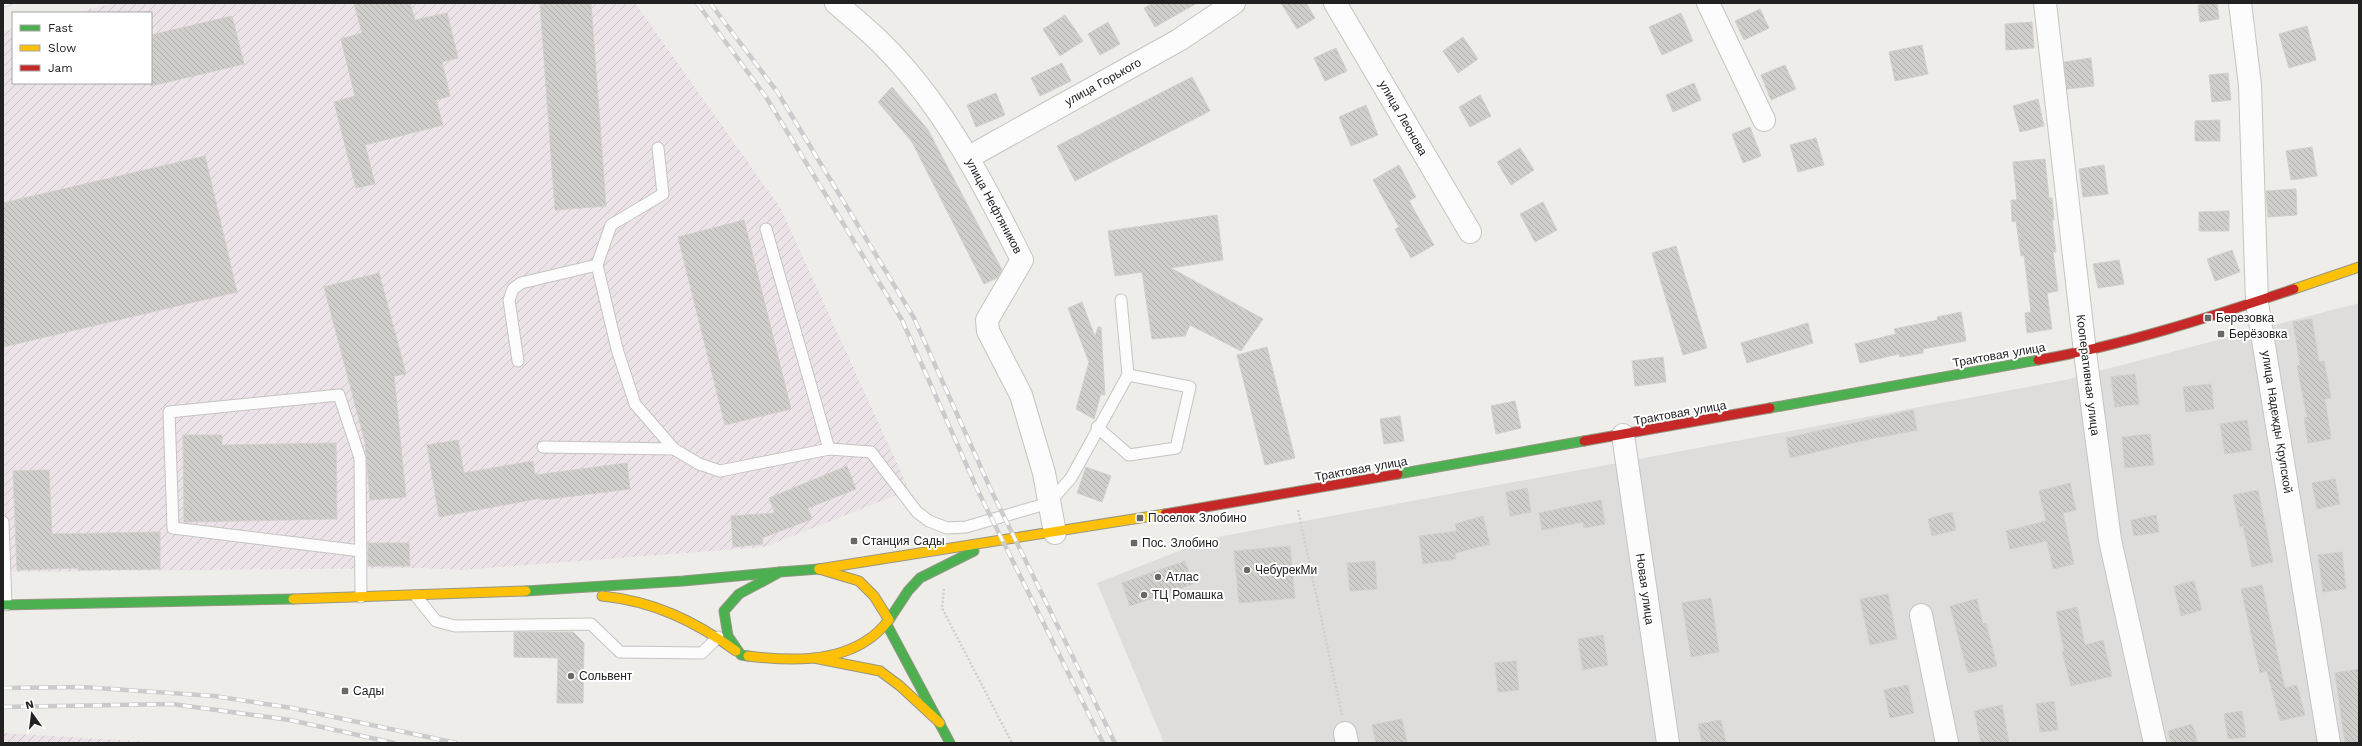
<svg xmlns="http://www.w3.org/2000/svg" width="2362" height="746" font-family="'Work Sans',sans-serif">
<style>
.residential{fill:#dedddb}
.industrial{fill:url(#industrial-furrows)}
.building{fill:url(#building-back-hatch);stroke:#d2cfcc}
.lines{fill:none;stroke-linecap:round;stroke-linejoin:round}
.lane-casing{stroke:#c5c4c2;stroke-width:13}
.street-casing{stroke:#c5c4c2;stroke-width:24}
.fast-casing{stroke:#959783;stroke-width:11}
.slow-casing{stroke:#959783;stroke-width:11}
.jam-casing{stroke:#959783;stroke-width:11}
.path{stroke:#d6ccca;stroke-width:2.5;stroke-dasharray:2 2;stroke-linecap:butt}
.lane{stroke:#fdfcfc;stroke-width:11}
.street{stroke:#fdfcfc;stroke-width:22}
.fast{stroke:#4caf50;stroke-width:9}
.slow{stroke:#ffc107;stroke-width:9}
.jam{stroke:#c62828;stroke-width:9}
.rail-casing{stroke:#cbcbcb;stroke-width:4.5}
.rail{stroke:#fff;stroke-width:3;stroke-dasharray:9;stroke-linecap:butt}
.poi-dot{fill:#696867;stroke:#fff;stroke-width:1.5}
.labels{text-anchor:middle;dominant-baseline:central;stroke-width:4;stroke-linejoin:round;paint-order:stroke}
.street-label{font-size:12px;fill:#212121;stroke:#fff}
.poi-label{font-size:12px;fill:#212121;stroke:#fff;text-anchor:start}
</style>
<defs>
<pattern id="industrial-furrows" width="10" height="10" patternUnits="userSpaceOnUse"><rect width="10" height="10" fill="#ece3e8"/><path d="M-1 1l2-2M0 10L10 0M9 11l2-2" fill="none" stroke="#cac2c7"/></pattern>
<pattern id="building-back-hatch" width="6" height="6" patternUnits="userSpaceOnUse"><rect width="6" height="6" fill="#d0cecb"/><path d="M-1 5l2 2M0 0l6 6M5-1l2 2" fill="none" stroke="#b2b1ae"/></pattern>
</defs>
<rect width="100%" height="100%" fill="#efedea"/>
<path class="residential" d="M2359,303V743H1164L1097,583L1212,538L2065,380Z"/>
<g class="industrial">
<path d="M114,3H635L781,209L909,490L765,547L461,570L424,568L3,572V32L13,29V83H151V13H76Z"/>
<path d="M3,733L169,743H3Z"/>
</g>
<g class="building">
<path d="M354,3H410L415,20L447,13L458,58L442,62L450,96L436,100L443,125L365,145L375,184L356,188L334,102L355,96L341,39L362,33Z"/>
<path d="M540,3H591L606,206L555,210Z"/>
<path d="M1153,3H1197L1155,27L1144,8Z"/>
<path d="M1281,3H1306L1315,18L1297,29Z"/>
<path d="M2217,3L2219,19L2200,22L2198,5Z"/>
<path d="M1760,9L1769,28L1744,40L1735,21Z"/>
<path d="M1681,13L1693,41L1662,55L1649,27Z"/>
<path d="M1065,15L1083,41L1060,56L1043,29Z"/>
<path d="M232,16L244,64L151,86V35Z"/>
<path d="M1108,22L1120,44L1100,55L1088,34Z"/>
<path d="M2032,22L2034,48L2006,50L2005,24Z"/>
<path d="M2307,26L2316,60L2289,68L2279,34Z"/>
<path d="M1463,37L1478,59L1458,73L1443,51Z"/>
<path d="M1922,45L1928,74L1895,81L1889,52Z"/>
<path d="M1336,48L1347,71L1325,81L1314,58Z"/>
<path d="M2091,58L2094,86L2067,89L2064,62Z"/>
<path d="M1062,63L1071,81L1040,96L1031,78Z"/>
<path d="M1785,65L1796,89L1771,100L1761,75Z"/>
<path d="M2228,73L2231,100L2212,102L2209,75Z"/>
<path d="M1192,77L1210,111L1075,181L1057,146Z"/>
<path d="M1694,83L1701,100L1673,112L1666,95Z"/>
<path d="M892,87L928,130L1002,270L997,278L984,284L912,142L878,102Z"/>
<path d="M996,93L1005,115L976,127L967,105Z"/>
<path d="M1480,95L1491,116L1470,127L1459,107Z"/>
<path d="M2038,99L2044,126L2020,132L2013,106Z"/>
<path d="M1366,105L1378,135L1351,146L1339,117Z"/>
<path d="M2220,120V141H2195V121Z"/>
<path d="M1750,127L1761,156L1743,163L1732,134Z"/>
<path d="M1816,138L1824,165L1798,172L1790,145Z"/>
<path d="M2312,147L2317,176L2291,180L2286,151Z"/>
<path d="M1520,148L1534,170L1511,185L1497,162Z"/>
<path d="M205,156L237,292L3,347V203Z"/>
<path d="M2045,159L2049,198H2052L2054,220H2052L2056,252H2053L2058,291L2047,293L2052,329L2027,333L2025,313L2031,312L2024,255L2021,256L2016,221L2012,222L2011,200H2017L2013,162Z"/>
<path d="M1399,165L1416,197L1409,201L1434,245L1411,258L1395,229L1399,227L1373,180Z"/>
<path d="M2104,165L2108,194L2083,197L2079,169Z"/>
<path d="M2296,189L2297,215L2268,217L2266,191Z"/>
<path d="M1543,202L1557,230L1535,242L1520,214Z"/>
<path d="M2229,211V231H2199V212Z"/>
<path d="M1217,215L1223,260L1171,268L1263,319L1241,351L1190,325L1185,336L1152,339L1142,272L1115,276L1108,231Z"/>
<path d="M744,220L791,409L725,425L678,237Z"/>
<path d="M1676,246L1707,348L1683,355L1652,253Z"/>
<path d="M2232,250L2240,272L2215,281L2207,259Z"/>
<path d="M2119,260L2124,284L2098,288L2093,264Z"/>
<path d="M379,273L406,374L394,376L406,497L370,500L365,442L324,287Z"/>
<path d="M1082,302L1095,337L1098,327H1101L1105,395H1102L1101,393L1094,419L1076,409L1089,362L1068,308Z"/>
<path d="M1961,312L1966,341L1923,349V353L1900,357L1899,354L1860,363L1855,344L1896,334L1894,329L1938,320L1937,317Z"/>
<path d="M2312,319L2319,362L2324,361L2331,398L2325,399L2331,439L2308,443L2304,418L2307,417L2297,366L2300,365L2293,322Z"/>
<path d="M1808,323L1813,343L1747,363L1741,343Z"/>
<path d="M1267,347L1295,458L1265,465L1237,355Z"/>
<path d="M1663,357L1666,382L1635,386L1632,361Z"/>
<path d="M2135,374L2139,404L2115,407L2111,377Z"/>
<path d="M2211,384L2214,409L2186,412L2183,387Z"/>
<path d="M1515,401L1521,428L1496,434L1491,406Z"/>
<path d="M1913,410L1917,430L1870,439L1790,458L1786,438Z"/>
<path d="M1400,416L1404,441L1384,444L1380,419Z"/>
<path d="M2247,420L2252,450L2225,454L2220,424Z"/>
<path d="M2150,434L2154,465L2125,468L2122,437Z"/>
<path d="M183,435H222V445L336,443L337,519L184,522Z"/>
<path d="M458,440L464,473L533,461L535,475L627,463L630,489L542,500V498L439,517L427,445Z"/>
<path d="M847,466L856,489L808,508L812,519L762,538L763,544L733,547L731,516L775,513L769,498Z"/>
<path d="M1086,467L1111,476L1102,502L1077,493Z"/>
<path d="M49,470L52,534L160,532V569L78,570V568L17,570L13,471Z"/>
<path d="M2335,479L2340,504L2317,509L2312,483Z"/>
<path d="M2070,483L2076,510L2063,513L2074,564L2053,569L2047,541L2010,549L2006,531L2046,521L2039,491Z"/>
<path d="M1527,488L1531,512L1510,516L1506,492Z"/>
<path d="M2258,490L2273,562L2252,567L2243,526L2240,527L2233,495Z"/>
<path d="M1601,500L1605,524L1584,528L1583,522L1542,530L1539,513Z"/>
<path d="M1952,512L1956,530L1932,536L1928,519Z"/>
<path d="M2156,515L2159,532L2134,536L2131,520Z"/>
<path d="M1483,516L1490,544L1455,553L1456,559L1423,564L1419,536L1457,531L1455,524Z"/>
<path d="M368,543H409L410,566H368Z"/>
<path d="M1290,546L1295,598L1239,603L1234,551Z"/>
<path d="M2342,552L2346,589L2323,592L2318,555Z"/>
<path d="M1185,561L1193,584L1130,606L1122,583Z"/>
<path d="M1375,561L1377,589L1350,591L1347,563Z"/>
<path d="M2194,581L2202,610L2181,616L2174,586Z"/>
<path d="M2262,585L2285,688L2297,685L2305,715L2280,721L2267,671L2260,673L2241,589Z"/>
<path d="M1888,594L1897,639L1870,645L1860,599Z"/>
<path d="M1711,598L1719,652L1691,657L1682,603Z"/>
<path d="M1977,599L1983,624L1986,623L1997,666L1968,673L1950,606Z"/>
<path d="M2077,607L2085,645L2103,640L2112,676L2071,686L2062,651L2064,650L2056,612Z"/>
<path d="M514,632H573L584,643L583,703H557L558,658L514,657Z"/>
<path d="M1603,635L1608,665L1583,670L1578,639Z"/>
<path d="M1516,661L1519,690L1498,692L1495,663Z"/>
<path d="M2359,669V743H2345L2335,673Z"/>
<path d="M1908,685L1914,713L1890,718L1884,690Z"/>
<path d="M2054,701L2058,730L2040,732L2036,704Z"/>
<path d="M2002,705L2009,743H1981L1974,711Z"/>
<path d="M2242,711L2246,737L2228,739L2224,714Z"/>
<path d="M1402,719L1407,743H1376L1372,725Z"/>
<path d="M1721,720L1726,743H1702L1698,724Z"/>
<path d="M2192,724L2198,743H2171L2168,731Z"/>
</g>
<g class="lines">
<g class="lane-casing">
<g id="lane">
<path d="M658,148L663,194L611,225L597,265L617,349L635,404L674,449L699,464L720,471L829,449L871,452L917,512L929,521L947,528L966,527L1049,503L1071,478L1128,375L1121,300"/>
<path d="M766,229L829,449"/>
<path d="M518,361L509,300L513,289L521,283L597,265"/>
<path d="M1097,427L1129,455L1176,448L1190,387L1128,375"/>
<path d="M543,447L674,449"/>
<path d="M3,522L6,605"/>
<path d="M361,551L173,528L169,412L339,395L360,458L361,597"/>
<path d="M416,596L436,621L455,626L591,624L620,652L702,653L718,637"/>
</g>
</g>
<g class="street-casing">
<g id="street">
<path d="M836,3C853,18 871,32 886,48C945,108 985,186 1022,260L987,320L988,331L1021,395L1044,473L1055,533"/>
<path d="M1335,3L1470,232"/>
<path d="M1708,3L1764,120"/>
<path d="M2045,3L2085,352L2110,540L2155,743"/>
<path d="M2240,3L2250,85L2257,303L2329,743"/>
<path d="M969,157L1179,40L1234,3"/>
<path d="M1623,435L1668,743"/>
<path d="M1921,615L1947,743"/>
<path d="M1345,733L1347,743"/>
</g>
</g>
<g class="fast-casing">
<g id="fast">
<path d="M1770,408L2038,360"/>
<path d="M1398,474L1584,441"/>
<path d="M526,591L683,581L780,572"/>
<path d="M3,605L293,599"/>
<path d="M889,620L908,591L920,578L974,551"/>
<path d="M886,623L950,743"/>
<path d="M748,656L741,655L728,636L724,611L739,594L780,572L819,569"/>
</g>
</g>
<g class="slow-casing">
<g id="slow">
<path d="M2294,289L2359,267"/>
<path d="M819,569L1165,514"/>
<path d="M602,596C653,601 695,621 736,651"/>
<path d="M293,599L526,591"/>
<path d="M748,656C788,661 835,663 869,639C877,634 883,627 889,620L874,596L859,581L819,569"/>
<path d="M814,658L880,671L900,686L940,723"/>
</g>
</g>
<g class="jam-casing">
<g id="jam">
<path d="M2038,360C2125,345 2210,317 2294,289"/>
<path d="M1584,441L1770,408"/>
<path d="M1165,514L1398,474"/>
</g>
</g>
<g class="path">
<path d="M1298,510L1342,715"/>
<path d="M944,589L942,608L1012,743"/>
</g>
<use href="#lane" class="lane"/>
<use href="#street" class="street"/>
<use href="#fast" class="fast"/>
<use href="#slow" class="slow"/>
<use href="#jam" class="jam"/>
<g class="rail-casing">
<g id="rail">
<path d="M697,3L766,97L902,320L979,493L1103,743"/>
<path d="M710,3L778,93L914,318L991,490L1115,743"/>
<path d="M3,5L10,3"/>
<path d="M3,688L82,687L214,696L292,708L456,743"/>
<path d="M3,707L172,704L290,720L394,743"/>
</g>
</g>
<use href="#rail" class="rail"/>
</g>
<g class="poi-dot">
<rect x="2204" y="314" width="8" height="8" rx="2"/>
<rect x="2217" y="330" width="8" height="8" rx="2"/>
<rect x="1136" y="514" width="8" height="8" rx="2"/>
<rect x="850" y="537" width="8" height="8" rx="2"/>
<rect x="1130" y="539" width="8" height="8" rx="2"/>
<circle cx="1247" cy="570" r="4"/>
<circle cx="1158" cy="577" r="4"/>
<circle cx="1144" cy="595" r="4"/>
<circle cx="571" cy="676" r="4"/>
<rect x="341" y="687" width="8" height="8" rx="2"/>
</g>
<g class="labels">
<g class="street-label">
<text transform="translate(1103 82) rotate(-29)">улица Горького</text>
<text transform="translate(1403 118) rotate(60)">улица Леонова</text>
<text transform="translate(994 206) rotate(62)">улица Нефтяников</text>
<text transform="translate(1999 355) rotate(-10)">Трактовая улица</text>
<text transform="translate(2088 375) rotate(83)">Кооперативная улица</text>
<text transform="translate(1680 413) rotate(-10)">Трактовая улица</text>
<text transform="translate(2277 422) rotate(81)">улица Надежды Крупской</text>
<text transform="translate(1361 469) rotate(-10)">Трактовая улица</text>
<text transform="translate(1645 589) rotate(82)">Новая улица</text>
</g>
<g class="poi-label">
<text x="2216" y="318">Березовка</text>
<text x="2229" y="334">Берёзовка</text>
<text x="1148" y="518">Поселок Злобино</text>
<text x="862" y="541">Станция Сады</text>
<text x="1142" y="543">Пос. Злобино</text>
<text x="1255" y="570">ЧебурекМи</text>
<text x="1166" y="577">Атлас</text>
<text x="1152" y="595">ТЦ Ромашка</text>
<text x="579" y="676">Сольвент</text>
<text x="353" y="691">Сады</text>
</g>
</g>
<rect width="2362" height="746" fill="none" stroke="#212121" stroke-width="8"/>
<rect x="12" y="12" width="140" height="72" fill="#ffffff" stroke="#a6a6a6"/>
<rect x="20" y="25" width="20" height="6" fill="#4caf50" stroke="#a6a6a6"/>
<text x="48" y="32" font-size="12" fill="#212121">Fast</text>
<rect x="20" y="45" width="20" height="6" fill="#ffc107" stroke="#a6a6a6"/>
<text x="48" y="52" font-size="12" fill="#212121">Slow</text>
<rect x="20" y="65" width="20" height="6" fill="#c62828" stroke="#a6a6a6"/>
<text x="48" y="72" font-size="12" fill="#212121">Jam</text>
<g transform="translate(32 714) rotate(346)" stroke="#ffffff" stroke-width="3" paint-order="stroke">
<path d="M0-3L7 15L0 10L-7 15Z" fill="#212121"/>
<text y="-6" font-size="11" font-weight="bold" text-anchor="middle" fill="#212121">N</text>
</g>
</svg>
